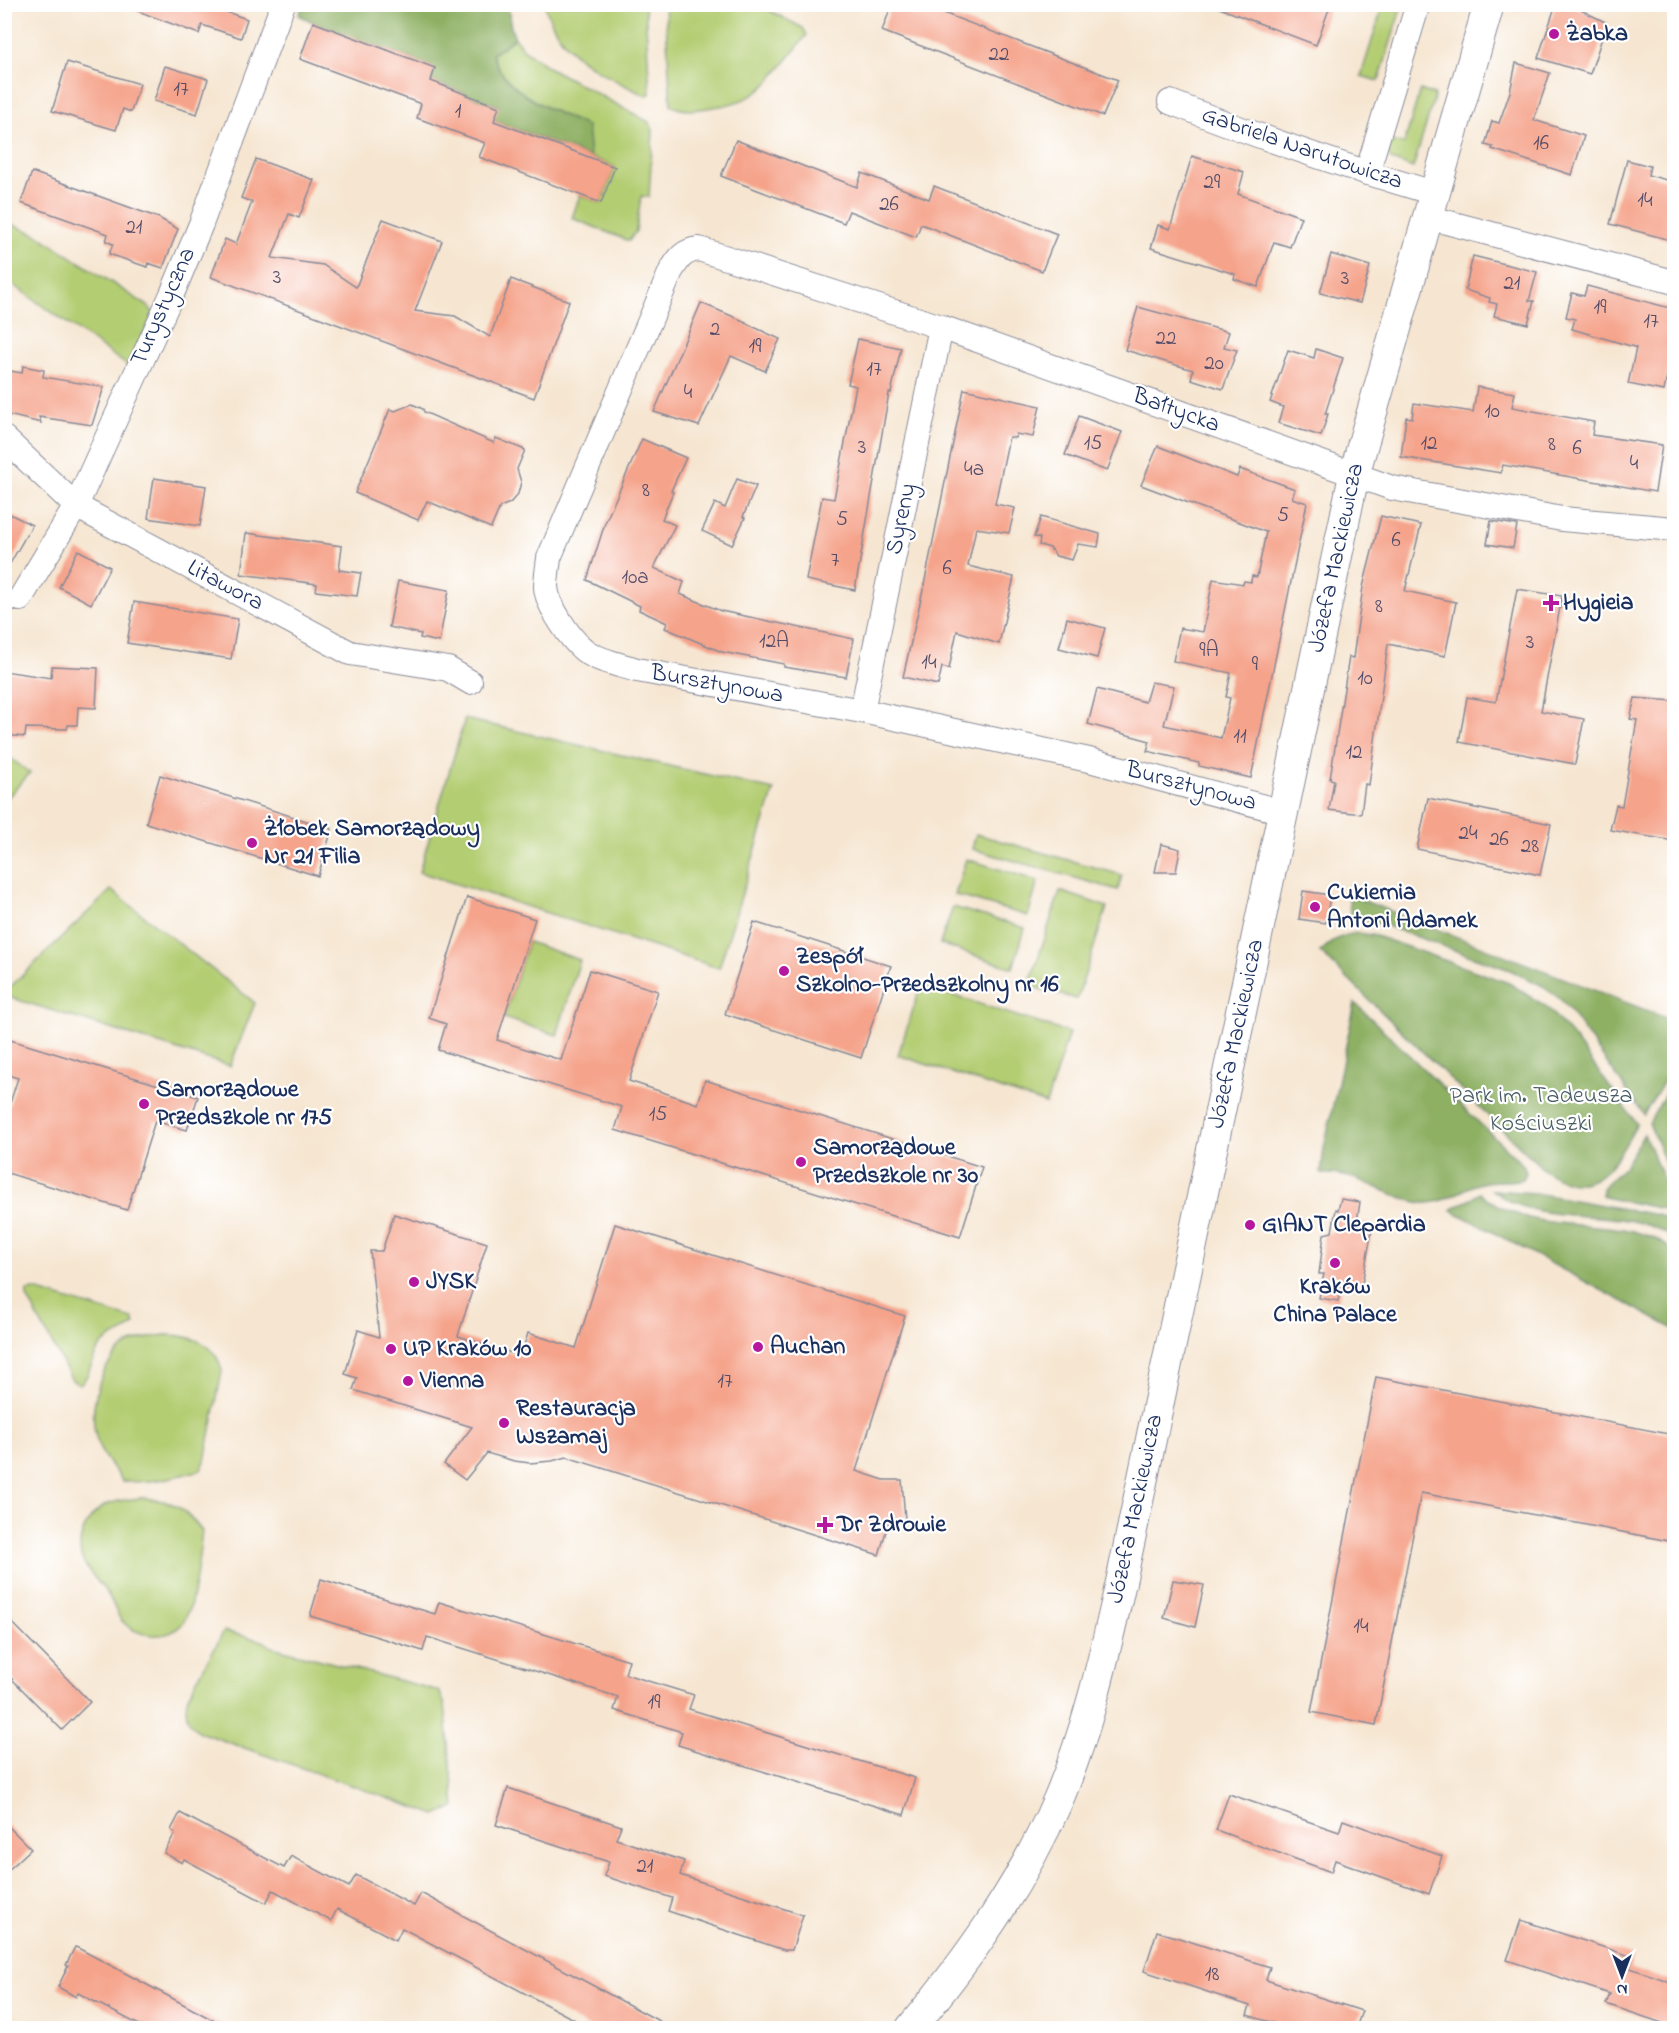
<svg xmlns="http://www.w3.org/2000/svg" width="1679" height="2033" font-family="'Indie Flower',sans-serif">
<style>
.green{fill:#b3cd72;stroke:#677e68;stroke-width:1.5}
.forest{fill:#8eb064;stroke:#547061;stroke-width:1.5}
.building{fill:#f5a38a}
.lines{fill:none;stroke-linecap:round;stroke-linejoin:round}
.minor-casing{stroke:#888a98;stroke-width:26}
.tertiary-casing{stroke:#888a98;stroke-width:32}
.minor{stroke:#fff;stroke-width:24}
.tertiary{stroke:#fff;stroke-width:30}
.poi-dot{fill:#b5179e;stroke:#fff;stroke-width:2}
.labels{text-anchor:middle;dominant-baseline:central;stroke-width:4.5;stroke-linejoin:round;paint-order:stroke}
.number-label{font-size:21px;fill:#524c69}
.poi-label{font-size:24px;font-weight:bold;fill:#1b2f5e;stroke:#fff;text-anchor:start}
.street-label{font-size:24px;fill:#1b2f5e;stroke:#fff}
.park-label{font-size:24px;fill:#495e64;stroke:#fff}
</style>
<rect width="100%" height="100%" fill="#fff"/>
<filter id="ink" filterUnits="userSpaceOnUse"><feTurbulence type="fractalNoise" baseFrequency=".0167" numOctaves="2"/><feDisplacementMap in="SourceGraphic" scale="12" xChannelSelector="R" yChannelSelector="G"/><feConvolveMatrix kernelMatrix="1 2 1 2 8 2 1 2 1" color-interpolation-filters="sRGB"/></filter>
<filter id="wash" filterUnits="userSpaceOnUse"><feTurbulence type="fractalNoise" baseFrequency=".008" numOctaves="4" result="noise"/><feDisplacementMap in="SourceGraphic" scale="24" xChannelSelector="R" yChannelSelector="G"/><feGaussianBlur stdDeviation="1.35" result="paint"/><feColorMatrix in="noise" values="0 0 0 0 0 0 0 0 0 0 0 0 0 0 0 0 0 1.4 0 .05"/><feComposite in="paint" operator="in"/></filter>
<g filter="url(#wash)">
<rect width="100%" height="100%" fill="#f6e6d1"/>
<g class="green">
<path d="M545,5H645L650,94L644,95C600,72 559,56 545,5Z"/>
<path d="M665,5H759L803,28L807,35C795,49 772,81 759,91C744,102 725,106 707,108C694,110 683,112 671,105Z"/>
<path d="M1383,5H1402L1379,81L1361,76Z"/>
<path d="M515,38L522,48L548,67L649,122L653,130L649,197L641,196L636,231L629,241L572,218L580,195L601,203L615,167L590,157L586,126C551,109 506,94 492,55Z"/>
<path d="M1420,90L1435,95L1413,168L1391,160L1386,148L1387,140L1404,144Z"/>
<path d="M5,222L36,234L148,306L154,313L128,366L5,279Z"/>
<path d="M465,719L774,790L719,968L419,872Z"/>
<path d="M5,754L30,773L5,800Z"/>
<path d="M976,834L1122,875L1118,890L972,849Z"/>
<path d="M966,859L1038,881L1028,916L955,895Z"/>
<path d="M111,890L255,1003L230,1066L5,996V992Z"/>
<path d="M1060,891L1107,907L1077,999L1029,986Z"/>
<path d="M953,907L1025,928L1013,968L940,944Z"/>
<path d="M528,942L580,960L557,1035L504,1018Z"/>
<path d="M921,985L1069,1033L1046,1104L898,1055Z"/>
<path d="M35,1290L133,1319L135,1324C125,1334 109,1335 100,1347C91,1358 91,1376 80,1384L72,1380L27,1297V1291Z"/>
<path d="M165,1335C191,1335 216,1342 222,1371L205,1461L201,1470C175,1477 150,1484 122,1481C115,1470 103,1458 99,1446C87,1416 96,1371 121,1350C133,1339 149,1338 165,1335Z"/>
<path d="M142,1498C175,1501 181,1505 202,1531C199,1553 195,1607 182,1624C167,1642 136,1637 121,1620C115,1612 113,1600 106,1592C99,1582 87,1571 82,1559C75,1538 88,1515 106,1505C116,1500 131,1499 142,1498Z"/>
<path d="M224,1631L263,1641L272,1647L439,1691L445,1705L455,1807L436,1815L199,1732C186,1722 184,1711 188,1696Z"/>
</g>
<g class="forest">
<path d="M303,4L508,5L511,28L515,38L492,54C506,94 551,110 587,126L590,157L494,121L498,106L431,81L435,68L313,22L299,15Z"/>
<path d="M1349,895L1674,1021V1065L1644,1115L1568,1008L1560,999L1543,986L1510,970L1381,924L1350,917Z"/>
<path d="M1359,933L1376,936L1509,983L1547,1007L1574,1038L1637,1124C1616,1162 1593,1206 1544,1170L1320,952C1332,941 1342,934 1359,933Z"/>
<path d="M1355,1003L1524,1166L1526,1173L1523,1179C1508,1183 1493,1179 1478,1184C1459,1190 1443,1205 1422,1203C1387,1198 1358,1171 1321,1174L1324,1148Z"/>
<path d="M1674,1078V1184L1649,1123Z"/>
<path d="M1644,1134L1674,1205V1211L1608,1198L1602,1195V1188L1624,1167Z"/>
<path d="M1492,1190L1535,1193L1658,1215L1674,1221V1239C1626,1200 1544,1233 1492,1190Z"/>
<path d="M1480,1193C1498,1207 1516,1216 1538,1220C1583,1230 1639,1219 1674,1252V1329L1451,1210Z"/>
</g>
<g id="blocks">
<g class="building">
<path d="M127,4H210L209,6L247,19L241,38L202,25L199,34L127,7Z"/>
<path d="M892,4H920L1118,80L1103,116L882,31Z"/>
<path d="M1214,4H1318L1329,9L1316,45L1214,6Z"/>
<path d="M1556,4H1569L1607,23L1590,74L1538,58Z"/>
<path d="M313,22L435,68L431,81L499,107L494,121L615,167L601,203L479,157L485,143L417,118L421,104L300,59Z"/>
<path d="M67,62L140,84L131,112L123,109L116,130L52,111Z"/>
<path d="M1516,63L1550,73L1534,120L1584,136L1572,175L1492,149L1493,147L1485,145L1492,121L1499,123L1510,92Z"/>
<path d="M165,66L208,79L197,114L154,101Z"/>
<path d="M736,140L857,187L862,173L929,199L934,186L1057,234L1042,271L921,224L916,237L849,211L844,223L721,176Z"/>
<path d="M1192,156L1244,172L1238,194L1301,217L1290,247L1274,242L1258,287L1234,279L1235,274L1151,248L1158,225L1170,229Z"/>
<path d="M256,159L314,180L299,218L289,214L272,258L323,265L356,287L383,219L442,241L415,311L455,316L490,337L511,279L569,301L534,398L211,277L225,239L236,244L252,202L241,198Z"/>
<path d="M1627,160L1650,166L1648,175L1674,182V241L1610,224Z"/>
<path d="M32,172L159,218L178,229L163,268L148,263L147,267L109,254L113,244L106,241L108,234L21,203Z"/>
<path d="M1331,254L1370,266L1360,303L1320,293Z"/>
<path d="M1473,256L1537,272L1529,301H1534L1528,324L1494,316L1497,304L1489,302L1490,298L1465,290Z"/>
<path d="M1587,286L1674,309V343L1664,391L1628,384L1636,348L1634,347L1572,329L1575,319L1566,317L1572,293L1584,296Z"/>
<path d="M701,303L746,322L745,323L780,339L765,371L731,356L699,426L654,412Z"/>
<path d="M1138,307L1229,332L1224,347L1237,350L1223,389L1191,379L1193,370L1125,350Z"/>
<path d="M858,339L901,348L891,393H889L855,590L806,580L822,497L834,499L856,386L848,384Z"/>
<path d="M1316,349L1343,358L1325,414H1328L1321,436L1278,423L1283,407L1270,402L1288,350L1314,358Z"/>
<path d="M23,366L44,370L43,377L104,387L92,425L39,417L41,423L4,414V370L22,373Z"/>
<path d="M1477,387L1515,393L1512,407L1594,422L1592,435L1662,445L1655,492L1503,465L1501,473L1401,457L1406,417L1412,418L1414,403L1473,412Z"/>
<path d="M964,389L1040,406L1033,437L1016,434L1015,438L1009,437L995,504L1015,508L1009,533L976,528L968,566L1014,577L999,644L957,631L949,669L942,667L938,685L903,677L923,590Z"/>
<path d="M412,404L423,409L424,412L494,443L496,438L525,450L517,469L521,482L518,494L510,503L500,507L491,528L427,501L418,520L355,493L390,409L395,411Z"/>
<path d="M1079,416L1122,432L1107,471L1065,455Z"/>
<path d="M642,439L686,458L671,491L673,492L662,519L675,525L654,568L684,582L680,594L721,611L854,639L846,677L784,667V664L722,652L665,628L667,623L639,610L640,606L587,580L605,523Z"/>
<path d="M1158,446L1237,477L1240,469L1295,489L1292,498L1307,503L1251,778L1199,766V763L1147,751L1150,741L1088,724L1097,689L1145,702L1151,682L1174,686L1164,725L1221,738L1230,698L1226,697L1231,673L1173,661L1180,628L1203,632L1213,579L1243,584L1244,581L1251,582L1252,576L1257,577L1266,532L1141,485Z"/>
<path d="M154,478L206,486L200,526L148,518Z"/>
<path d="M737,479L756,486L743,517L745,518L732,545L702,531L715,503L725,508Z"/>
<path d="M4,511L32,525L4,574Z"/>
<path d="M1381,516L1421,525L1405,591L1456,602L1445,656L1388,644L1369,785L1365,784L1361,814L1329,810L1334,780L1330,779L1349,657L1353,658L1363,587Z"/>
<path d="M1041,517L1100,534L1098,547L1078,544L1072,560L1056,556L1050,548L1039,545L1040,538L1034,537Z"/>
<path d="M1491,521L1517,525L1513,548L1487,544Z"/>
<path d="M246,533L342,546L339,570L361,573L357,596L316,591L317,584L241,574Z"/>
<path d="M78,550L110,567L91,604L59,587Z"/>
<path d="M398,581L449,590L439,642L420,638L421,634L389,627Z"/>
<path d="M1517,589L1562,596L1541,711L1584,719L1575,764L1459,742L1467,697L1496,702Z"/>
<path d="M134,602L238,619L231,659L127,643Z"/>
<path d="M1067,618L1105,628L1097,658L1059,648Z"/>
<path d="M52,666L98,668L96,708L78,707L77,725H68L67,729L26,728L25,737L4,735V671L51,678Z"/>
<path d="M1635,698L1674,701V841L1610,830L1616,805L1622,806L1637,720L1630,719Z"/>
<path d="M160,775L332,829L318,876L146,823Z"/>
<path d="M1428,798L1551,824L1540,875L1417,849Z"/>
<path d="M1161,844L1180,849L1176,872H1155Z"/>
<path d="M1303,891L1330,895L1326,923L1299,919Z"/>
<path d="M467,897L535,919L497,1040L561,1060L590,970L658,991L629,1081L698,1104L705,1080L982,1167L960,1237L615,1130L622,1107L438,1050L446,1024L429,1018Z"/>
<path d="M754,922L891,966L861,1058L725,1014Z"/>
<path d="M4,1038L198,1097L187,1130L155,1121L127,1210L4,1172V1122L18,1078L4,1074Z"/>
<path d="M1341,1199L1360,1202L1357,1222L1373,1225L1361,1289L1342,1285L1338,1301L1319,1298L1324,1274H1319L1324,1234L1332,1232L1336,1209L1338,1210Z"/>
<path d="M394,1214L487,1243L458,1336L521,1356L528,1333L576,1348L615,1224L905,1316L856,1471L884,1480H902L905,1520L889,1521L879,1555L567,1457L552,1461L530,1463L514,1461L487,1453L465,1480L444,1464L472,1427L353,1390L357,1378L345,1374L358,1330L379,1337L370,1251H382Z"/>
<path d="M1376,1377L1674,1435V1542L1421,1493L1376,1725L1311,1712Z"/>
<path d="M321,1579L435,1614L439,1602L629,1660L625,1674L694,1695L689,1709L915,1778L904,1815L678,1745L682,1732L614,1710L618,1697L427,1637L423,1651L310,1616Z"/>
<path d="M1173,1580L1204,1585L1195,1627L1164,1618Z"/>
<path d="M4,1614L90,1702L62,1730L4,1671Z"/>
<path d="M508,1788L621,1826L616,1839L684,1861L680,1875L803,1915L792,1950H784L668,1911L672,1898L604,1876L609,1862L496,1825Z"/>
<path d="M1229,1794L1339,1832L1343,1820L1442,1856L1429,1894L1335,1860L1331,1872L1216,1830Z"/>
<path d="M180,1813L284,1868L291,1856L349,1887L356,1875L414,1906L421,1893L672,2028H590L402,1928L396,1940L337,1909L331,1921L273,1890L266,1903L184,1859L182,1863L164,1853L175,1833L171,1830Z"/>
<path d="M4,1822L31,1849L4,1874Z"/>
<path d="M1521,1920L1633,1957L1630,1968L1674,1983V2027L1606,2004L1610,1994L1507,1960Z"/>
<path d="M1157,1931L1270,1967L1266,1980L1362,2011L1356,2028H1290L1247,2015L1250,2006L1144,1971Z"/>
<path d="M75,1947L78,1948L228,2028H145L78,1993L76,1997L58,1987L68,1966L66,1965Z"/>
</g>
</g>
</g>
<g filter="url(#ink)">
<use href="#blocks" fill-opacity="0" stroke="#888a98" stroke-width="1.5"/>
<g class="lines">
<g class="minor-casing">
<g id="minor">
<path d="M1170,102C1257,136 1344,167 1434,193"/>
<path d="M1367,173L1418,4"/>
<path d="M1427,217L1674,282"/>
<path d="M4,438L76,506L350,653L448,669L470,682"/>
<path d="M20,599L76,506L172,294L201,224L283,4"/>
<path d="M862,711L941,327"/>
<path d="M1283,812L1089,760L862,711L637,670C621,665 598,661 584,650C570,639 547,605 546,587C546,578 548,567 549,558L671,271C679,258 683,251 699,249L941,327L1392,488L1562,519L1674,529"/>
</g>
</g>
<g class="tertiary-casing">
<path id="tertiary" d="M911,2028C969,1958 1022,1884 1058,1800C1088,1730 1104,1656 1121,1582L1354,475L1489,4"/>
</g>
<use href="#minor" class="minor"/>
<use href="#tertiary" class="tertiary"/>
</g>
</g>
<g class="poi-dot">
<circle cx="1554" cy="34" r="6"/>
<path d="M1548 594h6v6h6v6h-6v6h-6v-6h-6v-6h6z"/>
<circle cx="252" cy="843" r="6"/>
<circle cx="1315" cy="907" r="6"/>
<circle cx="784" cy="971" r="6"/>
<circle cx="144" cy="1104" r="6"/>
<circle cx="801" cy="1162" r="6"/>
<circle cx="1250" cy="1225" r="6"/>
<circle cx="1335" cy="1263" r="6"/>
<circle cx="414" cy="1282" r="6"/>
<circle cx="758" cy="1347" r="6"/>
<circle cx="391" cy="1349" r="6"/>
<circle cx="408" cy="1381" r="6"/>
<circle cx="504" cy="1423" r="6"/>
<path d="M822 1516h6v6h6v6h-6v6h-6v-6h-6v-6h6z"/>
</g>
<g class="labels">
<g class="number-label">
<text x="999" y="55">22</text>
<text x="181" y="90">17</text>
<text x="458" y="112">1</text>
<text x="1541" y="144">16</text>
<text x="1212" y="183">29</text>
<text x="1645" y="201">14</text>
<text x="889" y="205">26</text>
<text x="134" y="228">21</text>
<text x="277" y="278">3</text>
<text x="1345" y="279">3</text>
<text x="1512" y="284">21</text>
<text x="1600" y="308">19</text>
<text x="1651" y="322">17</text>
<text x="715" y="330">2</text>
<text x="1166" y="339">22</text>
<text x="755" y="347">19</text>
<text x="1214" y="364">20</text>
<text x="874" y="370">17</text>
<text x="688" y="393">4</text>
<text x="1492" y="412">10</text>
<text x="1093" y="444">15</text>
<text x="1429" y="444">12</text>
<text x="1552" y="445">8</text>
<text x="862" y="448">3</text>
<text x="1577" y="449">6</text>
<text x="1634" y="464">4</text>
<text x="974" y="470">4a</text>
<text x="646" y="491">8</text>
<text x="1283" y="516">5</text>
<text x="842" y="520">5</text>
<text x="1396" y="541">6</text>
<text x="835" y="561">7</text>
<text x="947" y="569">6</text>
<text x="635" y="578">10a</text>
<text x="1379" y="607">8</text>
<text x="774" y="642">12A</text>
<text x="1530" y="643">3</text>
<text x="1209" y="651">9A</text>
<text x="929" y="663">14</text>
<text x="1255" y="665">9</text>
<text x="1365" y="679">10</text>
<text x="1240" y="737">11</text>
<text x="1354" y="753">12</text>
<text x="1468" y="834">24</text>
<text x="1499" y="840">26</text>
<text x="1530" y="847">28</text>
<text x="658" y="1115">15</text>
<text x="725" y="1382">17</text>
<text x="1361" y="1627">14</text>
<text x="654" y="1703">19</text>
<text x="645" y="1867">21</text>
<text x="1212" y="1975">18</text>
</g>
<g class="poi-label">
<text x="1566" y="34">Żabka</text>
<text x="1563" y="603">Hygieia</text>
<text x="264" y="829">Żłobek Samorządowy<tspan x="264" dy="28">Nr 21 Filia</tspan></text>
<text x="1327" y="893">Cukiernia<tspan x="1327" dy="28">Antoni Adamek</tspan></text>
<text x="796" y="957">Zespół<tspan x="796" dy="28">Szkolno-Przedszkolny nr 16</tspan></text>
<text x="156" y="1090">Samorządowe<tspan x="156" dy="28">Przedszkole nr 175</tspan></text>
<text x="813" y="1148">Samorządowe<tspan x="813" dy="28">Przedszkole nr 30</tspan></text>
<text x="1262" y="1225">GIANT Clepardia</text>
<text x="426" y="1282">JYSK</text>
<text x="1335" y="1287" text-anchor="middle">Kraków<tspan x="1335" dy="28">China Palace</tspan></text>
<text x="770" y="1347">Auchan</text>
<text x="403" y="1349">UP Kraków 10</text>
<text x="420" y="1381">Vienna</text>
<text x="516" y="1409">Restauracja<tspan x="516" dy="28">Wszamaj</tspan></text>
<text x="837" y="1525">Dr Zdrowie</text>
</g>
<g class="street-label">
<text transform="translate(1302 149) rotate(19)">Gabriela Narutowicza</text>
<text transform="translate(164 307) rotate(-66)">Turystyczna</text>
<text transform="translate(1176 411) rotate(20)">Bałtycka</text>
<text transform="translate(902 519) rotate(-78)">Syreny</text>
<text transform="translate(1337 558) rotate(-78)">Józefa Mackiewicza</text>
<text transform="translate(225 586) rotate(28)">Litawora</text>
<text transform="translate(717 685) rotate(10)">Bursztynowa</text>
<text transform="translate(1191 787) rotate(15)">Bursztynowa</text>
<text transform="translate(1237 1034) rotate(-78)">Józefa Mackiewicza</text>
<text transform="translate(1136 1509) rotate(-78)">Józefa Mackiewicza</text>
</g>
<g class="park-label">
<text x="1541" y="1096">Park im. Tadeusza<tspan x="1541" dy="28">Kościuszki</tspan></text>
</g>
</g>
<rect width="1679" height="2033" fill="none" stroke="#fff" stroke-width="24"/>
<g transform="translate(1622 1976) rotate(180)" stroke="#ffffff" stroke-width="4.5" paint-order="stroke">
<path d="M0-4.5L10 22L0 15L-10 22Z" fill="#1b2f5e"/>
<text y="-9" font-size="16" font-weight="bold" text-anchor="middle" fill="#1b2f5e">N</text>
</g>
</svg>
